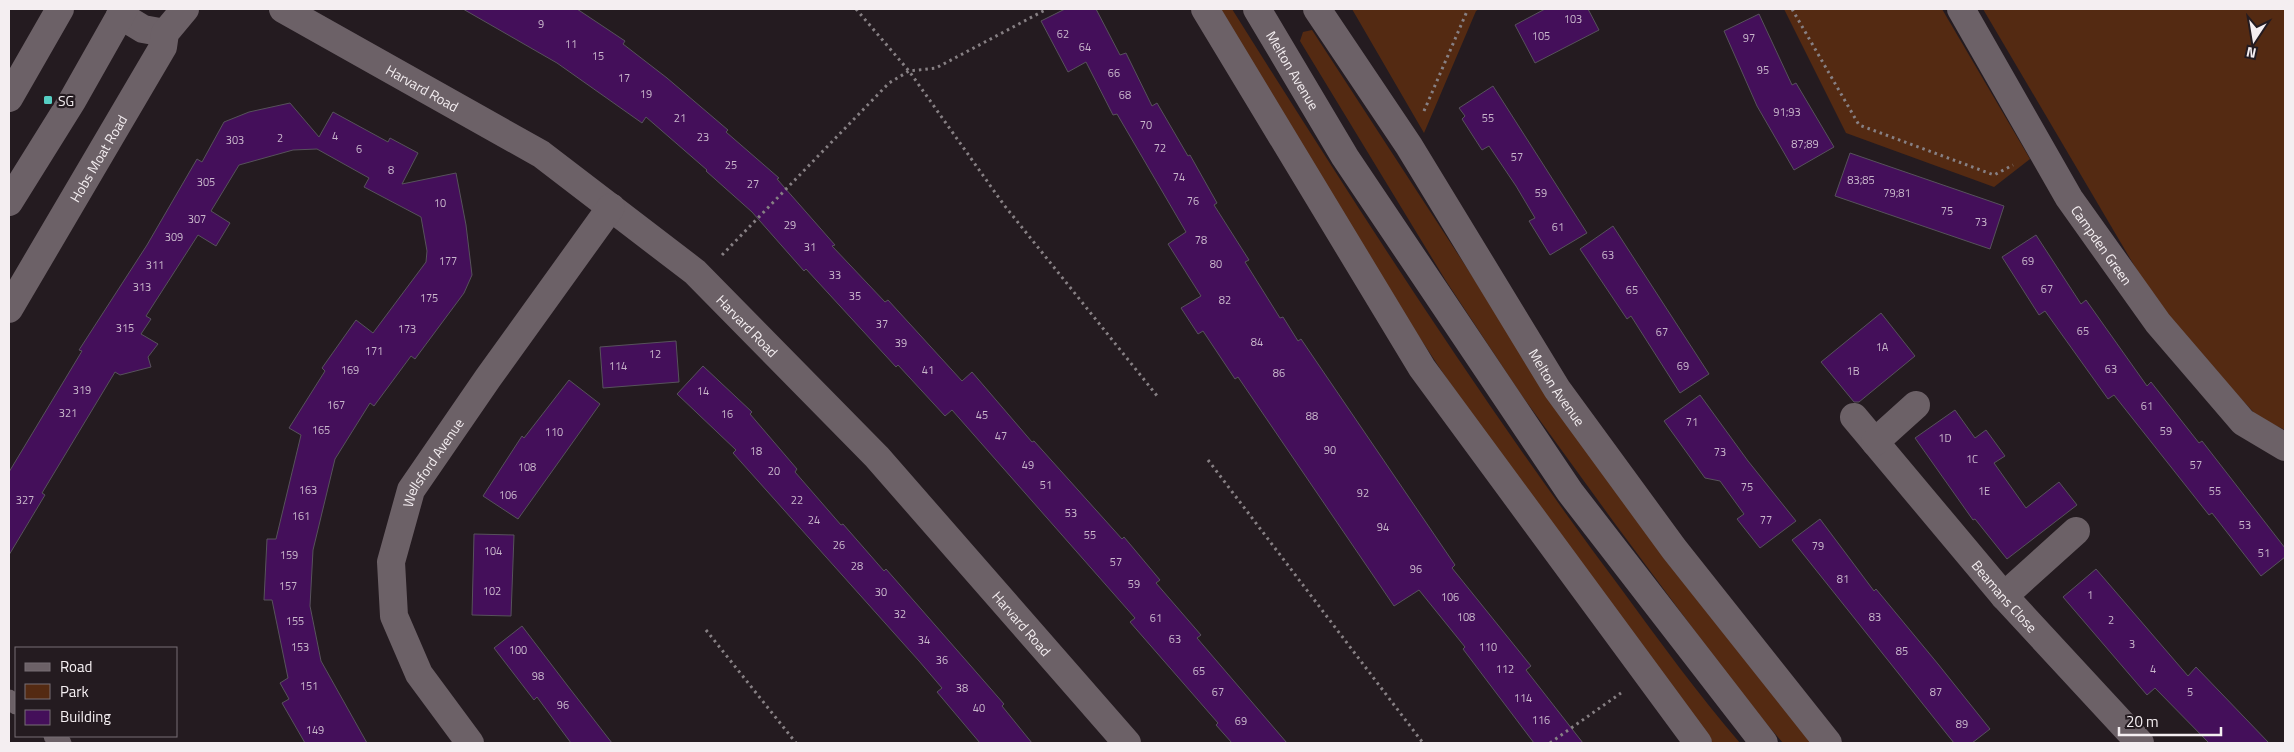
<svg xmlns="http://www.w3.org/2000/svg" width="2294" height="752" font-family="'Titillium Web',sans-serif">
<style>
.green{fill:#542a12}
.building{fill:#440f5a;stroke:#57525b}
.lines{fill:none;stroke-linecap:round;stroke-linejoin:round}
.path{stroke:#878084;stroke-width:3;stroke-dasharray:2.5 4;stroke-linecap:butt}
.service{stroke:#6c6167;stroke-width:19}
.minor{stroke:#6c6167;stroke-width:28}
.tertiary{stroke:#6c6167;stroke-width:28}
.secondary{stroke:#6c6167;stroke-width:28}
.poi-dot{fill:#56cec3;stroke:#241b20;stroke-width:2}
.labels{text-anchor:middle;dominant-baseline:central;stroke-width:4.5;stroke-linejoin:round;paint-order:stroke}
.number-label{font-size:11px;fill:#c8b6cb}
.street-label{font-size:14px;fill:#f4eef1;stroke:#241b20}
.poi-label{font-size:14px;fill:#f4eef1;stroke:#241b20;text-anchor:start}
</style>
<rect width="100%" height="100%" fill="#241b20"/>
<g class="green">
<path d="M1214,9H1232C1356,206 1482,403 1622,590C1660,642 1698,694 1740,743H1713L1658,673L1447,379L1346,226Z"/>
<path d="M1352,9H1479L1476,11L1424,133Z"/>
<path d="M1784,9H1942L2030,159L1994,187L1846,133Z"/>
<path d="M1983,9H2285V430L2258,417L2164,316Z"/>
<path d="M1312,30L1534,371L1812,743H1783L1746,700L1613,521L1520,393L1446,281L1300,41L1303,32Z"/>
</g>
<g class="building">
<path d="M463,9H577L625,41L623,44L667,78L728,130L726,132L779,178L777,179L835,245L832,246L885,302L888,300L962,381L972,372L1032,442L1034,441L1122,539L1124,537L1160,580L1156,583L1201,635L1197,638L1287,743H1232L1216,725L1218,723L1130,622L1135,618L952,410L945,416L898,365L896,367L806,269L804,271L752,212L706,171L707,170L646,117L642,123L557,63Z"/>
<path d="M1065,9H1096L1120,55L1126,53L1152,106L1157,103L1188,156L1190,155L1217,203L1214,205L1249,260L1245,262L1280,318L1283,317L1298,341L1301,339L1455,565L1452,568L1531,666L1526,670L1583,743H1534L1463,649L1465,647L1419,590L1394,606L1238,377L1235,379L1203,331L1198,334L1181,308L1201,296L1168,244L1186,232L1117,114L1113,115L1086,62L1068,72L1041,21Z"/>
<path d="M1545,9H1588L1599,30L1535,63L1515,25Z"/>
<path d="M1759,14L1792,85L1796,83L1834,147L1794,170L1757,106L1724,31Z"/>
<path d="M1493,86L1587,233L1550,255L1529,221L1535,218L1516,186L1489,146L1482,150L1462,119L1465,116L1459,108Z"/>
<path d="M290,103L319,137L333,112L388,142L390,138L418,153L402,184L456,173L466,225L472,275L464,293L415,359L411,356L374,406L370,403L335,459L313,550L310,606L321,661L367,743H305L282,703L289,699L280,683L288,678L272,600H264L267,539H276L301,435L289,428L325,371L322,368L356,320L373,333L426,262L427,251L421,217L364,187L369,178L317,149L293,150L239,165L211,211L230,223L216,246L198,235L146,316L151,319L141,334L158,344L148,357L151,367L120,375L115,372L42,493L45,495L9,555V472L82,351L79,350L147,245L197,159L202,162L224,122L249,112Z"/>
<path d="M1850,153L2004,206L1990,249L1835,196Z"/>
<path d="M1613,226L1709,374L1680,393L1631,316L1627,319L1580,249Z"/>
<path d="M2036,235L2081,304L2086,300L2147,386L2151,382L2199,443L2202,441L2285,548V557L2261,576L2212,513L2209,515L2114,395L2108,399L2045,311L2039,315L2002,257Z"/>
<path d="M1881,313L1915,356L1859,402H1854L1821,362Z"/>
<path d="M676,341L679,382L603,388L600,347Z"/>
<path d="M703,366L752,412L750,414L797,469L795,472L841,525L843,524L884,571L886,569L970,665L1004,704L1002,706L1032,743H980L937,692L942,688L919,661L733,453L736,450L677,394Z"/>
<path d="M569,380L600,404L518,519L483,496L522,436L524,438Z"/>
<path d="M1700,395L1748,461L1796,521L1760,548L1737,519L1744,514L1720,481L1705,478L1664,421Z"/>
<path d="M1955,410L1975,438L1986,430L2005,456L1994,463L2026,508L2059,482L2077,505L2007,559L1975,519L1973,520L1915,438Z"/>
<path d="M1820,519L1874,591L1876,589L1938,664L1990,729L1972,743H1954L1792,540Z"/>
<path d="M474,534L514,535L511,616L472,615Z"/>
<path d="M2096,569L2188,676L2196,667L2269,743H2209L2155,688L2147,695L2063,597Z"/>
<path d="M522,626L567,685L612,743H571L537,697L534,700L494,648Z"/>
</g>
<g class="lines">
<g class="path">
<path d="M856,9L909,71L1004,205L1158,397"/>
<path d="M1792,9L1859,125L1994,175L2013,165"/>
<path d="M1424,111L1468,9"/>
<path d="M722,255L889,83L909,71L936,68L1047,9"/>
<path d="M1208,460L1423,743"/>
<path d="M706,630L796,743"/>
<path d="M1550,743L1621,693"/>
</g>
<g class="service">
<path d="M9,699L16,705"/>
<path d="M53,736L62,743"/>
</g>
<g class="minor">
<path id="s1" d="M283,9L541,154L695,272L877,457L1127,743"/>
<path d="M1205,9L1422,368L1698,743"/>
<path id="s2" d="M1317,9L1409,146L1557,389L1674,549L1828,743"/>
<path id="s3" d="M1961,9L2069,198L2158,323L2243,422L2285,447"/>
<path d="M120,15L143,29L165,33"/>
<path d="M9,98L60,9"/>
<path id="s4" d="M9,309L163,47L165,33L185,9"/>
<path id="s5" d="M1854,417L2004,596L2140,743"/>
<path d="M1875,442L1916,405"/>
<path d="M2004,596L2076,531"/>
<path id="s6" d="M470,743L419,674L394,616L391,562L411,490L488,378L611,207"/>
</g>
<path class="tertiary" id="s7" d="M1257,9L1345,157L1570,492L1764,743"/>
<path class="secondary" d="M9,202L72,101L124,9"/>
</g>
<rect class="poi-dot" x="43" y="95" width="10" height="10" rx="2.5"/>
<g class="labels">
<g class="number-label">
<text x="1573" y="19">103</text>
<text x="541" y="24">9</text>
<text x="1063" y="34">62</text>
<text x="1541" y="36">105</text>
<text x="1749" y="38">97</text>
<text x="571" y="44">11</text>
<text x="1085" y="47">64</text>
<text x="598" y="56">15</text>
<text x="1763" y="70">95</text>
<text x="1114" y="73">66</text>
<text x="624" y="78">17</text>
<text x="646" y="94">19</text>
<text x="1125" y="95">68</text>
<text x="1787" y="112">91;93</text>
<text x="680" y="118">21</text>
<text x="1488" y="118">55</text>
<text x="1146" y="125">70</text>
<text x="335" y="136">4</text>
<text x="703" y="137">23</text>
<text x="280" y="138">2</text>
<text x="235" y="140">303</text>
<text x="1805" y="144">87;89</text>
<text x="1160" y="148">72</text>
<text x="359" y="149">6</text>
<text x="1517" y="157">57</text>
<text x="731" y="165">25</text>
<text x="391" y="170">8</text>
<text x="1179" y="177">74</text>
<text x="1861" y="180">83;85</text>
<text x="206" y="182">305</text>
<text x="753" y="184">27</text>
<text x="1541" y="193">59</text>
<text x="1897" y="193">79;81</text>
<text x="1193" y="201">76</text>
<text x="440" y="203">10</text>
<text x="1947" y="211">75</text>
<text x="197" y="219">307</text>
<text x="1981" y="222">73</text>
<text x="790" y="225">29</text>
<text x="1558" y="227">61</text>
<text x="174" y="237">309</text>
<text x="1201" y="240">78</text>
<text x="810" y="247">31</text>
<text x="1608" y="255">63</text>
<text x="448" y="261">177</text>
<text x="2028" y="261">69</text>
<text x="1216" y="264">80</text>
<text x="155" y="265">311</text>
<text x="835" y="275">33</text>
<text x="142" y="287">313</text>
<text x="2047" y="289">67</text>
<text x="1632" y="290">65</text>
<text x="855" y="296">35</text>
<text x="429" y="298">175</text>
<text x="1225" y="300">82</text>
<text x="882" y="324">37</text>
<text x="125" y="328">315</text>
<text x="407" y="329">173</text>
<text x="2083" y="331">65</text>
<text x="1662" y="332">67</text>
<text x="1257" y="342">84</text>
<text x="901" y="343">39</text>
<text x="1882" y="347">1A</text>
<text x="374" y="351">171</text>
<text x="655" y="354">12</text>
<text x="618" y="366">114</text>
<text x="1683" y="366">69</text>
<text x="2111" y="369">63</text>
<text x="350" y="370">169</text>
<text x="928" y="370">41</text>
<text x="1853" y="371">1B</text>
<text x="1279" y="373">86</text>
<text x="82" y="390">319</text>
<text x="703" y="391">14</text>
<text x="336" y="405">167</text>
<text x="2147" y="406">61</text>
<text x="68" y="413">321</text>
<text x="727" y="414">16</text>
<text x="982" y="415">45</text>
<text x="1312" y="416">88</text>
<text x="1692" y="422">71</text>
<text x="321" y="430">165</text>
<text x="2166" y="431">59</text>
<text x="554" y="432">110</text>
<text x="1001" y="436">47</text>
<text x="1945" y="438">1D</text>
<text x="1330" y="450">90</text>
<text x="756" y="451">18</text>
<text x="1720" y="452">73</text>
<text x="1972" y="459">1C</text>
<text x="1028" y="465">49</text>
<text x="2196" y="465">57</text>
<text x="527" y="467">108</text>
<text x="774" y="471">20</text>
<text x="1046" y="485">51</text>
<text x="1747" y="487">75</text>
<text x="308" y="490">163</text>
<text x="1984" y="491">1E</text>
<text x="2215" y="491">55</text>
<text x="1363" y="493">92</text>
<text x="508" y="495">106</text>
<text x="25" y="500">327</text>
<text x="797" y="500">22</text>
<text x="1071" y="513">53</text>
<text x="301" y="516">161</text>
<text x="814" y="520">24</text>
<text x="1766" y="520">77</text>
<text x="2245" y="525">53</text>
<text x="1383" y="527">94</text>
<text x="1090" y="535">55</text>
<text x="839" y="545">26</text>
<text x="1818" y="546">79</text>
<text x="493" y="551">104</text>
<text x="2264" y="553">51</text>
<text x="289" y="555">159</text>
<text x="1116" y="562">57</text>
<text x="857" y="566">28</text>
<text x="1416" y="569">96</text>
<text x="1843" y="579">81</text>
<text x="1134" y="584">59</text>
<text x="288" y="586">157</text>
<text x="492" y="591">102</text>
<text x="881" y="592">30</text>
<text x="2090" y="595">1</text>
<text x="1450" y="597">106</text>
<text x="900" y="614">32</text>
<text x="1466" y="617">108</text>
<text x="1875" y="617">83</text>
<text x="1156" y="618">61</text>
<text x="2111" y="620">2</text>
<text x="295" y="621">155</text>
<text x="1175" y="639">63</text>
<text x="924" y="640">34</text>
<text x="2132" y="644">3</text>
<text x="300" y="647">153</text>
<text x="1488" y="647">110</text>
<text x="518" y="650">100</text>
<text x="1902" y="651">85</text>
<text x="942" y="660">36</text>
<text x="1505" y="669">112</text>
<text x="2153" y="669">4</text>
<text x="1199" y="671">65</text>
<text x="538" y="676">98</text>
<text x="309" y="686">151</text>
<text x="962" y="688">38</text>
<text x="1218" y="692">67</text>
<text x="1936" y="692">87</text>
<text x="2190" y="692">5</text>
<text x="1523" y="698">114</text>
<text x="563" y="705">96</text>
<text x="979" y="708">40</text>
<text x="1541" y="720">116</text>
<text x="1241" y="721">69</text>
<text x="1962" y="724">89</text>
<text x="315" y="730">149</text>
</g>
<g class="street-label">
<text stroke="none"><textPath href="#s7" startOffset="71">Melton Avenue</textPath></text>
<text stroke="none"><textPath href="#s1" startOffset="160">Harvard Road</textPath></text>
<text stroke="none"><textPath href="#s4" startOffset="175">Hobs Moat Road</textPath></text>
<text stroke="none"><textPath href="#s3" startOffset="275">Campden Green</textPath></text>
<text stroke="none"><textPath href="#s1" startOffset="565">Harvard Road</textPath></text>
<text stroke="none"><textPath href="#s2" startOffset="448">Melton Avenue</textPath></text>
<text stroke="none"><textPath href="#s6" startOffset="312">Wellsford Avenue</textPath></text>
<text stroke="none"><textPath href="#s5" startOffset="234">Beamans Close</textPath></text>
<text stroke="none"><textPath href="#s1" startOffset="970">Harvard Road</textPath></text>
</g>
<g class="poi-label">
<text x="58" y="100">SG</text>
</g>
</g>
<rect width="2294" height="752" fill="none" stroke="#f4eef1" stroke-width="20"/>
<rect x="15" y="647" width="162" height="90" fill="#241b20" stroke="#776f74"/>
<rect x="25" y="663" width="25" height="8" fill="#6c6167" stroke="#776f74"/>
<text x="60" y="672" font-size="15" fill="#f4eef1">Road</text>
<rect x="25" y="684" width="25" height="15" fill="#542a12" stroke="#776f74"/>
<text x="60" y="697" font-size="15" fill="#f4eef1">Park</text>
<rect x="25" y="710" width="25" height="15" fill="#440f5a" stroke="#776f74"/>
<text x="60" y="722" font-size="15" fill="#f4eef1">Building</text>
<g transform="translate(2254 40) rotate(192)" stroke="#241b20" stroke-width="4" paint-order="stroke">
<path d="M0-4L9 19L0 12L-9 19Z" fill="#f4eef1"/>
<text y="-8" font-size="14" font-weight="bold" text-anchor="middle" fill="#f4eef1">N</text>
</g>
<path d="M2119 727v8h102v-8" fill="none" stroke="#f4eef1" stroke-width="2.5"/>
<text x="2126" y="727" font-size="15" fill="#f4eef1" stroke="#241b20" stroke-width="4" paint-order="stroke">20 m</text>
</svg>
